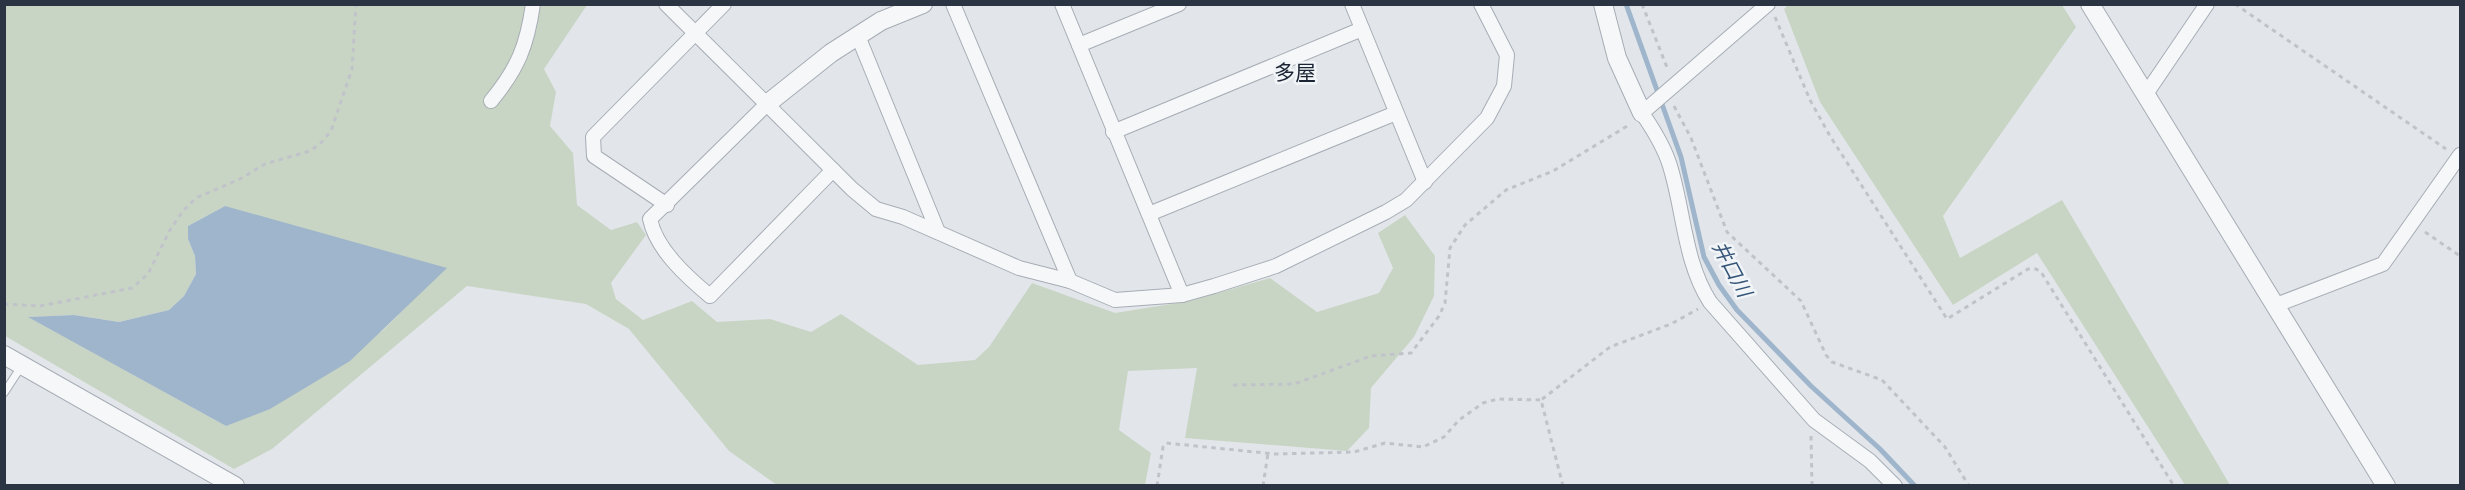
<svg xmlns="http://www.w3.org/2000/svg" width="2465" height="490" font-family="'DejaVu Sans','Noto Sans JP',sans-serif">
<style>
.green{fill:#c9d5c4;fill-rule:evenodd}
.water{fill:#9eb5cb}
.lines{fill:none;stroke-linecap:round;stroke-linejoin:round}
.stream{stroke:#9eb5cb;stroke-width:5}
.service-casing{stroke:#a7adb5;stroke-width:9}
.minor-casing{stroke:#a7adb5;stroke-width:16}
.tertiary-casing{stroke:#a7adb5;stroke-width:20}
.path{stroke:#c0c4ca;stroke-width:3;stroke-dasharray:4.5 4.5;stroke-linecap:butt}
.service{stroke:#f5f7f9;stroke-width:7}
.minor{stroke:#f5f7f9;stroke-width:14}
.tertiary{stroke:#f5f7f9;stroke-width:18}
.labels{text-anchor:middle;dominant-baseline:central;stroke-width:5;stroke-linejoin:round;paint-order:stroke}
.water-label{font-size:20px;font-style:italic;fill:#345577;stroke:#f2f5f8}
.quarter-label{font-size:21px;fill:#1c2534;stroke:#f2f5f8}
</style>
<rect width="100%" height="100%" fill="#e2e6eb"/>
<g class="green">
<path d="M5,5H587L544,69L556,92L550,126L573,153L577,205L611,230L637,222L646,235L611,283L616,299L643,320L692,301L717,322L770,319L811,332L841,314L918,365L975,360L989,347L1032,283L1115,313L1190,301L1270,278L1317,312L1379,293L1393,268L1378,233L1405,215L1435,256L1434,296L1414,337L1371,388L1369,428L1347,451L1185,438L1197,368L1128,371L1119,430L1151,453L1145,485H777L729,451L629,329L586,304L467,286L272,449L234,469L5,336ZM225,206L410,303L382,331L226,426L29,317L74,315L119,322L169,310L184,296L196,274L195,256L188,239V226Z"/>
<path d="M1788,5H2062L2076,27L1943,216L1960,258L2062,200L2230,485H2185L2037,253L1953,305L1820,102L1784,9Z"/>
</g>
<path class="water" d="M225,206L447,268L350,361L270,409L226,426L28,317L74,315L119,322L169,310L184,296L196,274L195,256L188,239V226Z"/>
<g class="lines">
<path class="stream" d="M1626,4L1681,157L1704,257L1719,285L1737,310L1811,386L1880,449L1915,486"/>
<g class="service-casing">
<path id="service" d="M4,393L21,367"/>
</g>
<g class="minor-casing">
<g id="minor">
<path d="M666,4L852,189L876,209L903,217L1019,268L1070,281L1115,300L1182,295L1214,286L1276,266L1386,212L1406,200L1487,118L1504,86L1507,55L1481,4"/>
<path d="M953,4L1070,281"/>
<path d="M1062,4L1182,295"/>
<path d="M1352,4L1425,182"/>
<path d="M1768,4L1642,113C1653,129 1664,146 1670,166C1684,211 1684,261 1710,302L1814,420L1870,461L1895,486"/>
<path d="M858,36L938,232"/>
<path d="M1079,45L1179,4"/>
<path d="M2146,94L2207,4"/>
<path d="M491,101C518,68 527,46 533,4"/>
<path d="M767,104L650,219C656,249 687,277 710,296L833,170"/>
<path d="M1113,132L1362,29"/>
<path d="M667,205L594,156L593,137L724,4"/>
<path d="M1149,214L1396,113"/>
<path d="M2276,305L2383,264L2460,155"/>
</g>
</g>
<g class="tertiary-casing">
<g id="tertiary">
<path d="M1603,4L1617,58L1642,113"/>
<path d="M2090,4L2386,486"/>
<path d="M767,104L831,53L881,21L923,4"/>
<path d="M4,355L235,486"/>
</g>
</g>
<g class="path">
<path d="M1642,4L1668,70"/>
<path d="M2235,4L2446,149"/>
<path d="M1775,17L1810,100L1830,136L1947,319L2028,269H2036L2041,272L2174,486"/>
<path d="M1674,106L1691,138L1727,232L1801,301L1826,355L1832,362L1882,380L1945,447L1969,486"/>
<path d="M2425,232L2460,256"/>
<path d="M4,304L40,306L132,288L148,274L170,230L183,211L196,198L240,179L265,164L310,151L322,142L331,131L352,69L356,4"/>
<path d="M1233,385L1294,384L1371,356L1411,353L1439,316L1445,303L1450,248L1465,225L1506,190L1553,171L1629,125"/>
<path d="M1811,436L1812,486"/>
<path d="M1157,486L1163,447L1166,443L1275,454L1354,452L1385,443L1423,447L1444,437L1459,420L1483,403L1498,399L1541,400"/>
<path d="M1263,486L1268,453"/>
<path d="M1563,486L1541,400L1610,347L1671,324L1698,309"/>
</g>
<use href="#service" class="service"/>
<use href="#minor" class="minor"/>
<use href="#tertiary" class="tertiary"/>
</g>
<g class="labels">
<g class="water-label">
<text transform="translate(1732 269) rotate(62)">井口川</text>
</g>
<g class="quarter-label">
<text x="1295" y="73">多屋</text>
</g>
</g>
<rect width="2465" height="490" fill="none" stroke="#2a3443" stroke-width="12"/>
</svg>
